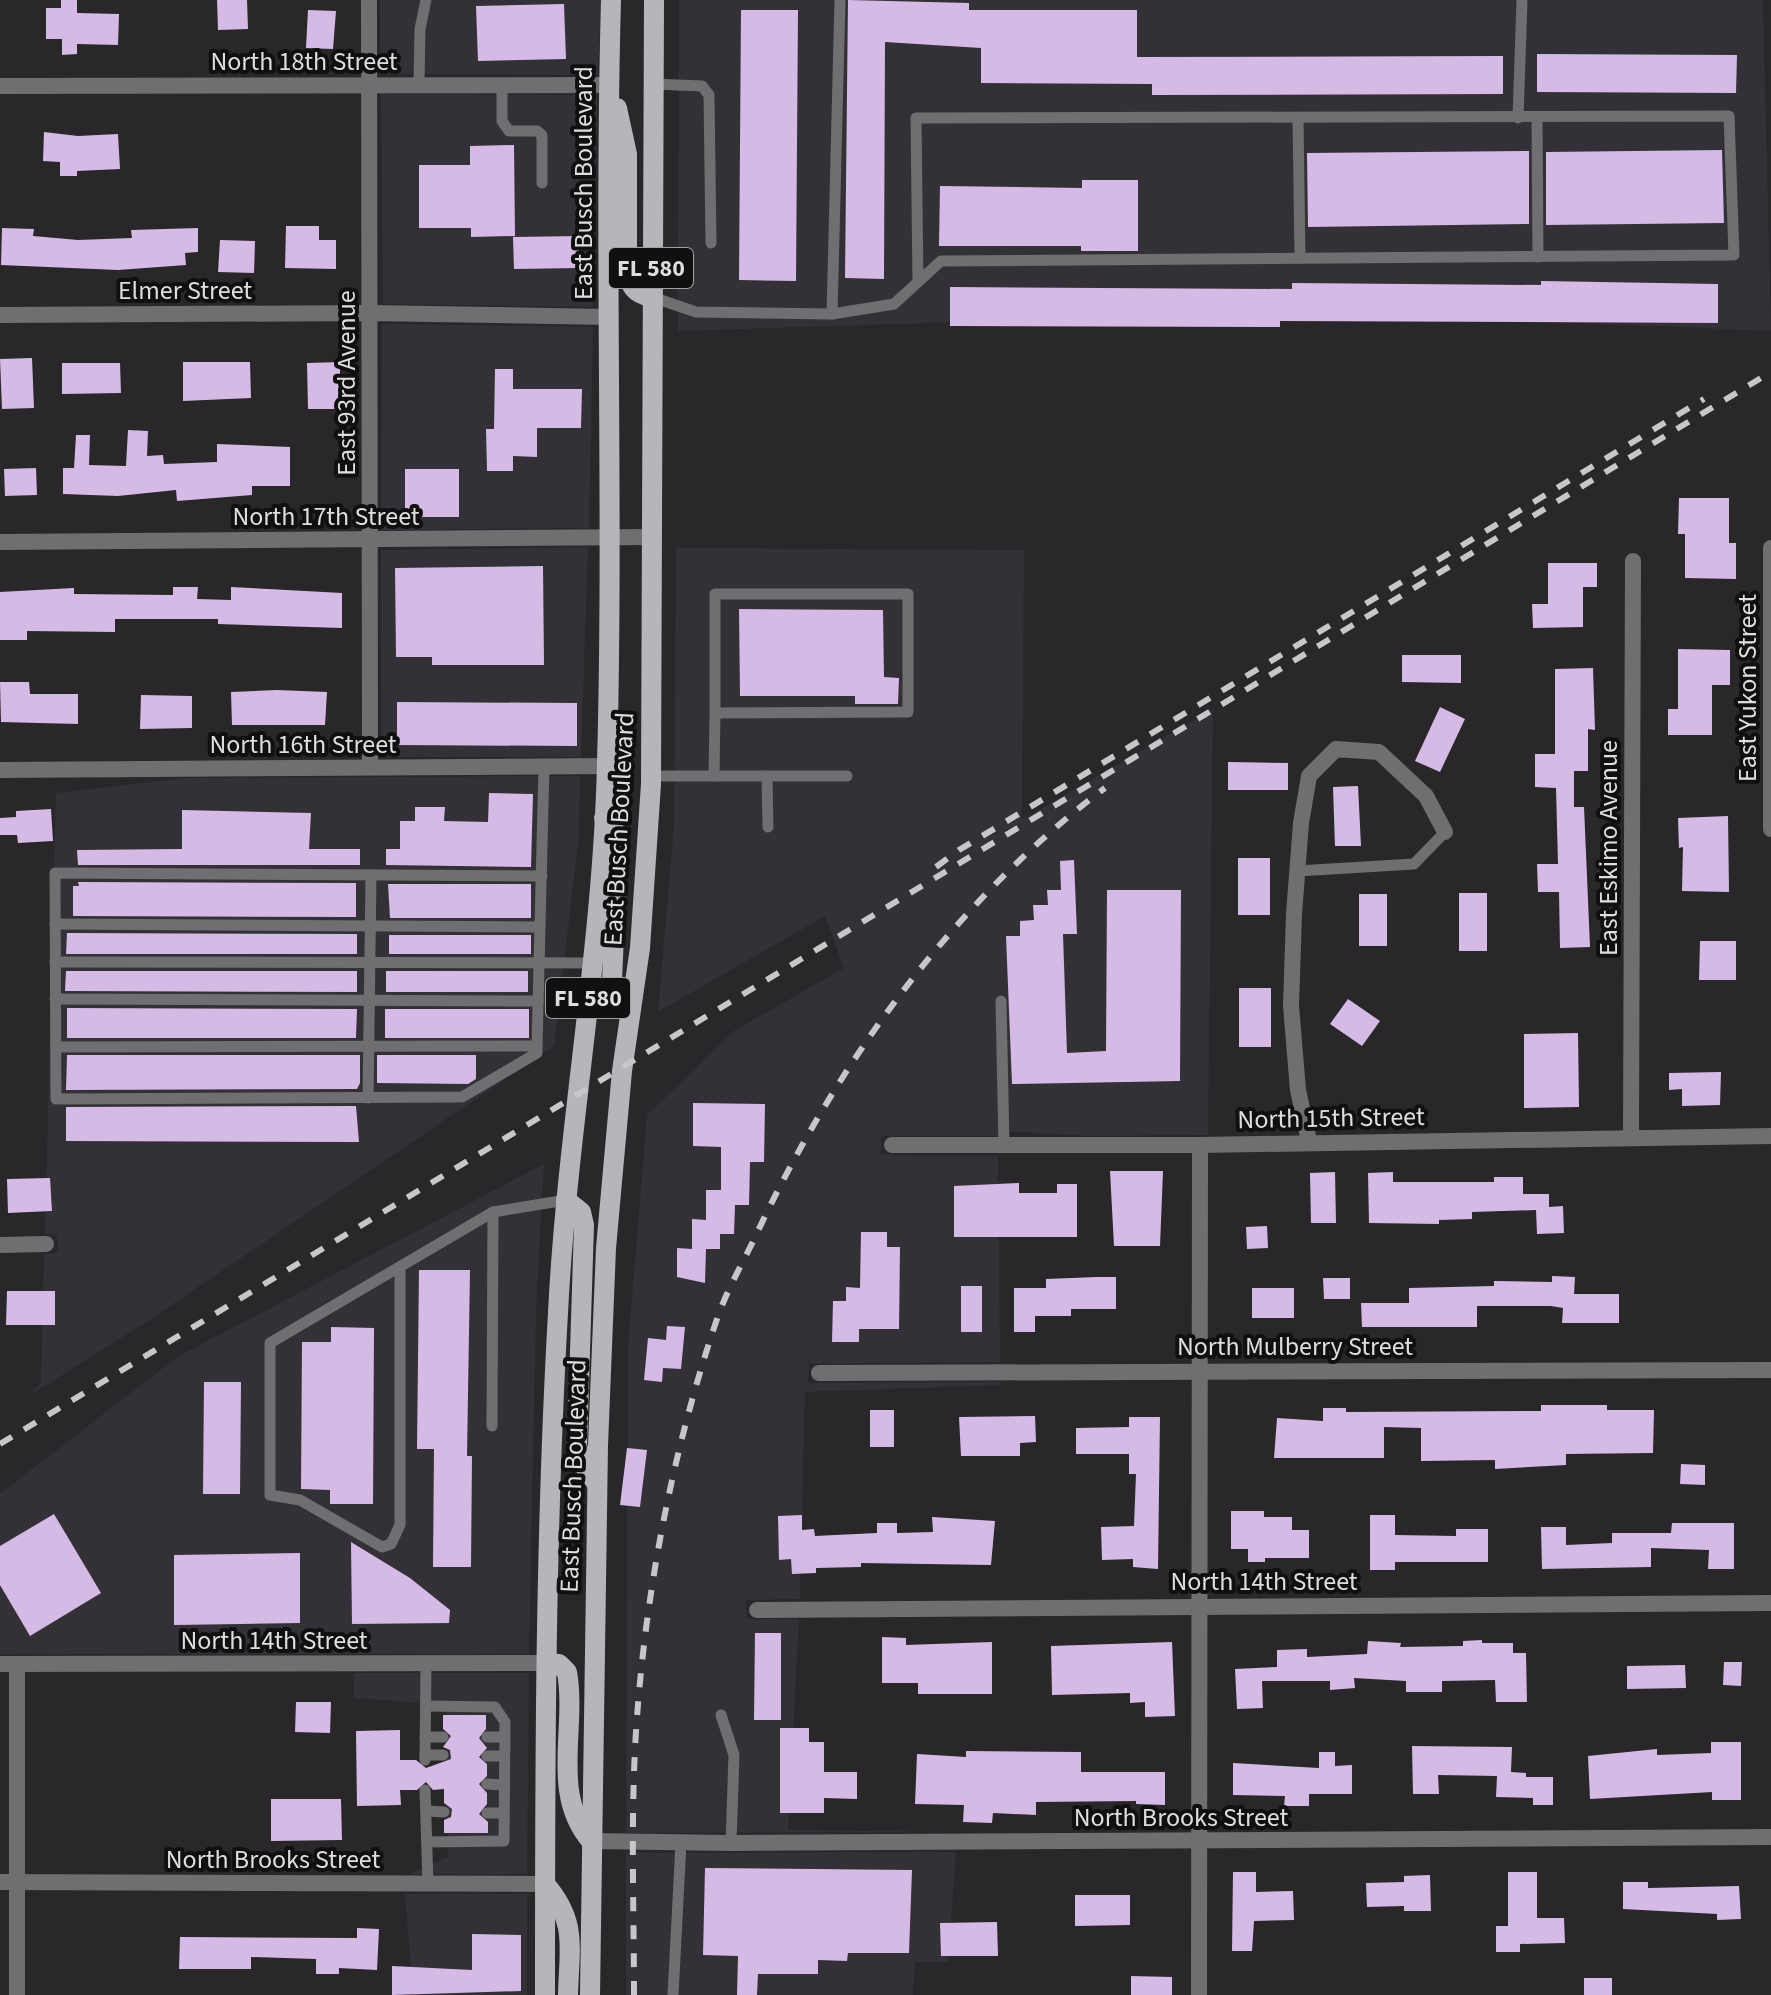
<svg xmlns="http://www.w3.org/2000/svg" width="1771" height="1995" font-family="'Source Sans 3',sans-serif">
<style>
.built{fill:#343037}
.building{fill:#d6bae6}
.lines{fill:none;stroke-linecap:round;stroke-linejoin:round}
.service{stroke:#6f6e70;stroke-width:11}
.minor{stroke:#6f6e70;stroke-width:16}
.primary{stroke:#b7b5b9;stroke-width:20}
.rail{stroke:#c8c6c8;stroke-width:6;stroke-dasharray:14 14;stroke-linecap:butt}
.labels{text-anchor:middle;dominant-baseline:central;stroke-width:8;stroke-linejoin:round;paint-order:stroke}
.shield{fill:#111011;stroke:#a1a0a1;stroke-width:2}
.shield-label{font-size:24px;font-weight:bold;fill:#dfdddf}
.street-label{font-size:26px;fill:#dfdddf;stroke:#111011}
</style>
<rect width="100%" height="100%" fill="#29272a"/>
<g class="built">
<path d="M380,0H601L598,75L380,74Z"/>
<path d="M679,0H1763L1771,331L1306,311L678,331Z"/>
<path d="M381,94L597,95L593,307L383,304Z"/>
<path d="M382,324L593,327L589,528L381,530Z"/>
<path d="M588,547L581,757H381V550Z"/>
<path d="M676,548L1024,550L1022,820L1213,709L1208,1135L1091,1136L998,1131V1136H881V1155L998,1156L1000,1362L809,1364L808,1383L1001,1382V1385L805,1392L800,1599L746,1600L747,1619H799L788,1830L958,1832L626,1833L628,1346L647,1115L734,1031L844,968L825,916L658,1012L674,825Z"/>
<path d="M580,776L579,836L554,1046L151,1319L29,1396L41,1382L44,1254L58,1253L57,1234H45L56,793L186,778Z"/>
<path d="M544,1164L536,1310L529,1654H0V1494L177,1357Z"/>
<path d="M354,1673H529L527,1874H410L448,1857L446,1705L354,1698Z"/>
<path d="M956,1852L948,1962H915L913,1995H626V1853Z"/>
<path d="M405,1894H527V1995H413Z"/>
</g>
<g class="building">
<path d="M61,0H77V13L119,14L118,45L77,44V54L62,55V39H46V8H61Z"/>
<path d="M217,0H247L248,29L218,30Z"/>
<path d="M848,0L969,3V10H1137V57L1503,56V94L1152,95V84L981,83V48L885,42L884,279L845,278Z"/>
<path d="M564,4L566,59L478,61L476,6Z"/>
<path d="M308,10L336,11L333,49L306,48Z"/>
<path d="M741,10H798L796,281L739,280Z"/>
<path d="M1537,54L1737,55L1736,93L1537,92Z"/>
<path d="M44,132L78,136L118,134L120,169L77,171V176H60V162L43,161Z"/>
<path d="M514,145L515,236L471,237V228H419V165H470V146Z"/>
<path d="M1722,150L1724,223L1546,225V152Z"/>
<path d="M1529,151V224L1308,227L1307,153Z"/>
<path d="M1082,180H1138V251H1081V246H939L940,186L1082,188Z"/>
<path d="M286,226H319V240H336V269L285,268Z"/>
<path d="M2,228L34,229L33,236L78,240L132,238L131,230L198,228V252L185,253L186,265L118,270L1,265Z"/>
<path d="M579,236V268L514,269L513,237Z"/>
<path d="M220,240L255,241L254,273L218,272Z"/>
<path d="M1541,281L1718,284V323L1280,321V327L950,326V287L1292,289V283L1541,285Z"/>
<path d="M32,358L34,408L2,409L0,359Z"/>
<path d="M183,362H250L251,398L183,401Z"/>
<path d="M340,362V409H308L307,363Z"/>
<path d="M62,363H120L121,393L62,394Z"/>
<path d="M495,369H513V389H582L581,428H537V457L513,456V471H487L486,429H494Z"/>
<path d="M128,430L148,431L147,456L163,455L164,464L217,462V444L290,447V486H252V495L177,501L176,490L118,496L63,494V468H74L76,435H90L89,465L126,466Z"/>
<path d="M36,468L37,495L5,496L4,469Z"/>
<rect x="405" y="469" width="54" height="48"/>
<path d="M1679,498H1729V543H1736V579L1685,578V534H1678Z"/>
<path d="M1548,563H1597V587H1583V627L1533,628L1532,604H1548Z"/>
<path d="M543,566L544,665H432V657H396L395,568Z"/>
<path d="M173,587H198L197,599L231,600V587L342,593V628L218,624V619H115V632L27,631V640H0V592L74,588V594L173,595Z"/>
<path d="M739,609L883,610L884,677L899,678L898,704H855V696H740Z"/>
<path d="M1678,649L1730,650V685H1712V735H1668V709H1678Z"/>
<path d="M1402,655H1461V683L1402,682Z"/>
<path d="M1593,668L1595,730L1588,729V771H1574V807H1584L1590,947L1560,948L1559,892H1538L1537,864H1558L1556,788L1535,787V754H1555V669Z"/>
<path d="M0,682H29L30,694H78V724L1,722Z"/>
<path d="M277,690L327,692L325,725H232L231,692Z"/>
<path d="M141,695L192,696V728L140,729Z"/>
<path d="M397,702L577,703V746L397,745Z"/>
<path d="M1440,707L1465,719L1440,772L1415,761Z"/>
<path d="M1228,762L1288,763V790H1228Z"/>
<path d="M1358,786L1361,846H1335L1333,787Z"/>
<path d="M489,793L533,794L531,867L386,865V849H400V821H415V807H445L444,821L488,822Z"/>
<path d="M51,809L53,841L18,843L17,835H0V818L16,817V811Z"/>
<path d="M182,810L311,813L309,849H360V865H78L77,850L182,849Z"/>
<path d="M1728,816L1729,892L1682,891L1683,847L1679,848L1678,818Z"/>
<rect x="1238" y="858" width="32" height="57"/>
<path d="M1074,860L1077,934H1063L1067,1053L1106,1051L1107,890H1181L1180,1081L1012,1084L1006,936H1020V921L1034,920L1033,905H1048L1047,890H1061L1060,861Z"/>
<path d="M78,882L356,883V917L73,916V886H79Z"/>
<path d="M388,884H531V918H390Z"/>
<rect x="1459" y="893" width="28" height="58"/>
<rect x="1359" y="894" width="28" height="52"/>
<path d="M67,933L357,934V954H66Z"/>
<rect x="389" y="935" width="142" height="19"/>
<path d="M1700,941H1736V980H1699Z"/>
<path d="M66,971H357V992L65,991Z"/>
<rect x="386" y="971" width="142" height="21"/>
<rect x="1239" y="988" width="32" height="59"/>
<path d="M1348,999L1380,1021L1362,1046L1330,1024Z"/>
<path d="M67,1008L357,1009L356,1038H67Z"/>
<rect x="385" y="1009" width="144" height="29"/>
<path d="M1578,1033L1579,1107L1524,1108V1034Z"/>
<path d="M67,1055H360V1083L357,1089L66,1090Z"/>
<path d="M377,1055H476V1079L468,1084L377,1083Z"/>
<path d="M1721,1072L1720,1105L1682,1106V1089L1669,1090V1073Z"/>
<path d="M693,1103L765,1104L764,1162H750L749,1205H735L734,1234H720V1249H706L705,1283L677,1277V1248L692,1249V1219L706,1220V1190H721V1147L693,1146Z"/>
<path d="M356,1106L359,1142L66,1141V1107Z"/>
<path d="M1110,1171H1163L1160,1246H1114Z"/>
<path d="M1335,1172L1336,1223H1311L1310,1173Z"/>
<path d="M1393,1172V1182H1494V1177H1523V1194H1549V1207L1563,1206L1564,1233L1537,1234L1536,1210L1472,1212V1219L1439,1220V1224L1369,1223L1368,1173Z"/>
<path d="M50,1178L52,1211L8,1213L7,1179Z"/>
<path d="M1019,1183V1193H1057V1184H1077V1237H954V1186Z"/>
<path d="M1267,1226L1268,1248L1247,1249L1246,1227Z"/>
<path d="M861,1232H887V1247H900L899,1329H859V1342H832L833,1301H846V1287L860,1288Z"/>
<path d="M419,1270H470L467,1456H472L471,1567H433L434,1449H417Z"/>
<path d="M1552,1276L1575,1277L1574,1294H1619V1323H1562L1563,1308L1551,1306H1477V1327H1362L1361,1303H1409V1288L1494,1286V1281L1552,1282Z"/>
<path d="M1097,1277H1116V1309H1071V1316H1035V1332H1014V1288H1046V1279Z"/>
<path d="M1323,1278H1350V1299H1324Z"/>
<rect x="961" y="1286" width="21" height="46"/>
<rect x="1252" y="1288" width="42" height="30"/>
<path d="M7,1291H55V1325H6Z"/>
<path d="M667,1326L685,1327L681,1369L663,1368L662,1382L644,1380L648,1338L666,1340Z"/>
<path d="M331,1327L374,1328L373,1504H330V1490L301,1489L302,1342H331Z"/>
<path d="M204,1382H241L240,1494H203Z"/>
<path d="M1541,1405H1607V1410H1654L1653,1453L1566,1454V1465L1495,1469V1460L1421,1461V1428L1384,1427V1458H1274L1277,1418L1323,1421V1408H1346V1412L1541,1411Z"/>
<rect x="870" y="1410" width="24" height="37"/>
<path d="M1035,1416L1036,1442L1020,1443V1456H961L959,1417Z"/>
<path d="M1129,1417H1160L1158,1569L1133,1567V1559L1102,1560L1101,1527L1134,1526L1136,1474H1129V1454H1076V1428L1129,1427Z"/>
<path d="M627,1448L647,1450L640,1507L620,1505Z"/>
<path d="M1681,1464L1705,1465V1485L1680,1484Z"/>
<path d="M1231,1511H1264V1517H1292V1530H1309V1558H1265V1562H1248V1549H1231Z"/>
<path d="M54,1514L101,1593L30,1636L0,1585V1546Z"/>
<path d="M802,1515V1530L814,1529L815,1536L877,1533V1523H897V1533L933,1532L932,1517L995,1521L991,1565L861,1563V1567L816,1568V1573L792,1574L791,1559L779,1560L778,1516Z"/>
<path d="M1370,1515H1395V1535L1456,1536V1529H1488V1562H1395V1570H1370Z"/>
<path d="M1672,1523H1734V1569H1708L1709,1550L1651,1548V1567L1542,1569L1541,1527H1566V1545L1612,1543V1533H1671Z"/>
<path d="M351,1542L410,1578L450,1610L449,1623L352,1624Z"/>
<path d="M300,1553V1623L174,1625V1555Z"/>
<path d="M755,1633H781V1720H754Z"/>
<path d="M882,1637L906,1638V1645L992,1642V1694H918V1683H882Z"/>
<path d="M1482,1640V1643H1513V1653H1526L1527,1702H1496L1495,1680L1442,1681V1692H1406V1681L1354,1678L1355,1688L1330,1690V1681H1262L1263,1708L1237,1709L1235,1669L1277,1667V1650L1307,1649V1657L1367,1654L1368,1641L1401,1643L1400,1647L1463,1646V1641Z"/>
<path d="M1172,1642L1175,1716L1145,1717V1702L1130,1703V1693L1052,1695L1051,1646Z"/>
<path d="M1724,1662H1742L1741,1686L1723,1685Z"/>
<path d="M1685,1665L1686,1688L1627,1689V1666Z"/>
<path d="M296,1702H331L330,1733L295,1732Z"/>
<path d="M443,1715H486V1729L479,1738L487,1748L479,1757L487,1764V1776L479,1784L487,1793V1804L479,1814L488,1822V1833H444V1820L451,1817L452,1809L444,1803V1789L433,1790L426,1782L417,1790H400L401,1805L357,1806L356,1731L400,1730V1760H416L426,1768L451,1759L450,1750L443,1747L451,1736L443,1729Z"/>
<path d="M780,1728H809V1742H824V1772H857V1799L824,1798V1813H780Z"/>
<path d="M1711,1742H1741V1800H1712V1792L1590,1799L1588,1756L1657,1749V1755L1711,1753Z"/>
<path d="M1412,1746L1512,1747L1511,1772L1526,1773V1777H1553V1805H1533V1798L1496,1797L1497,1776L1438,1775L1439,1794H1413Z"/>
<path d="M966,1751L1081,1752V1772H1165V1805L1136,1804V1801L1036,1802V1815L993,1813L992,1823L963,1822L964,1805L915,1804L917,1754L966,1757Z"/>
<path d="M1319,1752H1335V1766L1352,1765V1794H1309V1806H1284L1285,1796L1233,1795V1763L1319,1768Z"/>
<path d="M271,1799H341L342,1840L271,1841Z"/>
<path d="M705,1868L912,1870L909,1953H848L847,1961L818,1960V1974H758L757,1995H737L738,1956L703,1955Z"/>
<path d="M1233,1872H1256V1892L1293,1891L1294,1920L1254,1921L1252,1951H1232Z"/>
<path d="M1508,1872H1537V1918H1564L1565,1943L1520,1944V1952H1496V1926H1508Z"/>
<path d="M1430,1875L1431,1911H1404V1906L1367,1907L1366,1883L1404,1882V1876Z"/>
<path d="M1623,1882H1648V1888L1739,1886L1741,1919L1717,1920V1914L1623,1909Z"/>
<path d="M1075,1895H1130V1925L1075,1926Z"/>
<path d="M997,1922L998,1956H941L940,1923Z"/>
<path d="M357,1928L379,1929L377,1970L339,1968V1974H316V1959L251,1957V1969H179L180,1937L357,1938Z"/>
<path d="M472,1934L521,1935V1991L392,1995V1966L472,1970Z"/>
<path d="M1131,1976L1172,1977V1995H1131Z"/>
<rect x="1584" y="1978" width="28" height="17"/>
</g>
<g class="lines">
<g class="service">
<path d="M419,84L420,29L426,0"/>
<path d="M653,84L702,86L709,95L711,243"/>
<path d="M502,85V121L509,131H537L542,135V183"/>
<path d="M1537,117L1538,257"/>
<path d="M1298,118L1300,258"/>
<path d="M1518,118L1522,0"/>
<path d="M652,297L696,312L832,314L840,0"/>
<path d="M832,314L894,304L941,261L1734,255L1729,116L916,118L918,282"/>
<path d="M651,776H847"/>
<path d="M714,776L715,713L908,712V594H715V713"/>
<path d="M767,776L768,827"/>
<path d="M1297,871L1414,864L1445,832"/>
<path d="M542,876L55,873L56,1099L462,1097L537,1053V1046L544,766"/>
<path d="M55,924L540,927"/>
<path d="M55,962L593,963"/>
<path d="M55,999L538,1001"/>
<path d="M1001,1001L1004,1146"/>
<path d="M56,1047L537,1046"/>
<path d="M368,1098L371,875"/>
<path d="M400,1267V1525L391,1544L382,1547L300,1500L270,1495V1343L493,1212L566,1200"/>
<path d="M492,1426L493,1212"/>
<path d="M426,1706L495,1707L505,1722L504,1841L427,1842"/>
<path d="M721,1715L734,1755L731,1843"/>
<path d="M425,1737H443"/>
<path d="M487,1737H504"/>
<path d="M425,1755H443"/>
<path d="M487,1756H504"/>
<path d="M425,1760L426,1663"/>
<path d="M487,1784L504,1785"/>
<path d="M425,1790L428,1884"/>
<path d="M426,1811L444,1812"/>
<path d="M487,1813H504"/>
<path d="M673,1995L681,1843"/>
</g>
<g class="minor">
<path d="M369,0L370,767"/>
<path d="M0,86L609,85"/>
<path d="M0,315L370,313L609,317"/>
<path d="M0,542L651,537"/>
<path d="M1771,548V829"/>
<path d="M0,770L607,766"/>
<path d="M1631,1136L1633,561"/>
<path d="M1309,1141L1298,1090L1291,1006L1294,914L1301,823L1309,776L1336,749L1379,752L1426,796L1445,832"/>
<path d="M892,1145H1200L1771,1136"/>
<path d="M0,1245L46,1244"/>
<path d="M819,1373L1771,1370"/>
<path d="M757,1610L1771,1603"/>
<path d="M0,1664L548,1663"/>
<path d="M591,1841L731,1843L1771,1837"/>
<path d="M0,1882L545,1884"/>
<path d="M17,1995V1664"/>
<path d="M1199,1995L1200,1145"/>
</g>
<g class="primary">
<path d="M617,108L627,154V271C631,287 634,293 651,297"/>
<path d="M604,818L614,830L618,841L612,981L615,986L633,995"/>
<path d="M566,1200L581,1212L584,1225L577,1446L583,1464L597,1484"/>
<path d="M548,1663L559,1664L567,1672C577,1730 550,1793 591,1841"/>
<path d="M545,1884C578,1922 569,1948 568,1995"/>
<path d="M545,1995C545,1768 545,1539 558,1313C567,1129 603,947 607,763C614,509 604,254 611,0"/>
<path d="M590,1995L598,1445L606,1248L622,1071L640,948L651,784L654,0"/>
</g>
<g class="rail">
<path d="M936,867L959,850L1704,399"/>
<path d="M0,1444L1771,372"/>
<path d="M634,1995C634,1903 630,1809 637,1717C647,1583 674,1446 717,1319C727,1289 744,1261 757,1233C837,1063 954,901 1105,788"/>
</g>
</g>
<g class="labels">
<g class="shield">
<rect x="609" y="248" width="84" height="40" rx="6"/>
<rect x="546" y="978" width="84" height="40" rx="6"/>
</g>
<g class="shield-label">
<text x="651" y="268">FL 580</text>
<text x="588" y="998">FL 580</text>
</g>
<g class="street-label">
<text x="304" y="61">North 18th Street</text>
<text transform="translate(583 183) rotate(-90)">East Busch Boulevard</text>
<text x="185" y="290">Elmer Street</text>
<text transform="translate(346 383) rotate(-90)">East 93rd Avenue</text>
<text x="326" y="516">North 17th Street</text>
<text transform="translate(1747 688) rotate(-90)">East Yukon Street</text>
<text x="303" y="744">North 16th Street</text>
<text transform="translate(619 829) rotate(-87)">East Busch Boulevard</text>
<text transform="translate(1608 848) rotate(-90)">East Eskimo Avenue</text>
<text transform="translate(1331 1118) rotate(-1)">North 15th Street</text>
<text x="1295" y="1346">North Mulberry Street</text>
<text transform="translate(573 1476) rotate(-88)">East Busch Boulevard</text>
<text x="1264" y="1581">North 14th Street</text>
<text x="274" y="1640">North 14th Street</text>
<text x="1181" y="1817">North Brooks Street</text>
<text x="273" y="1859">North Brooks Street</text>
</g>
</g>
</svg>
